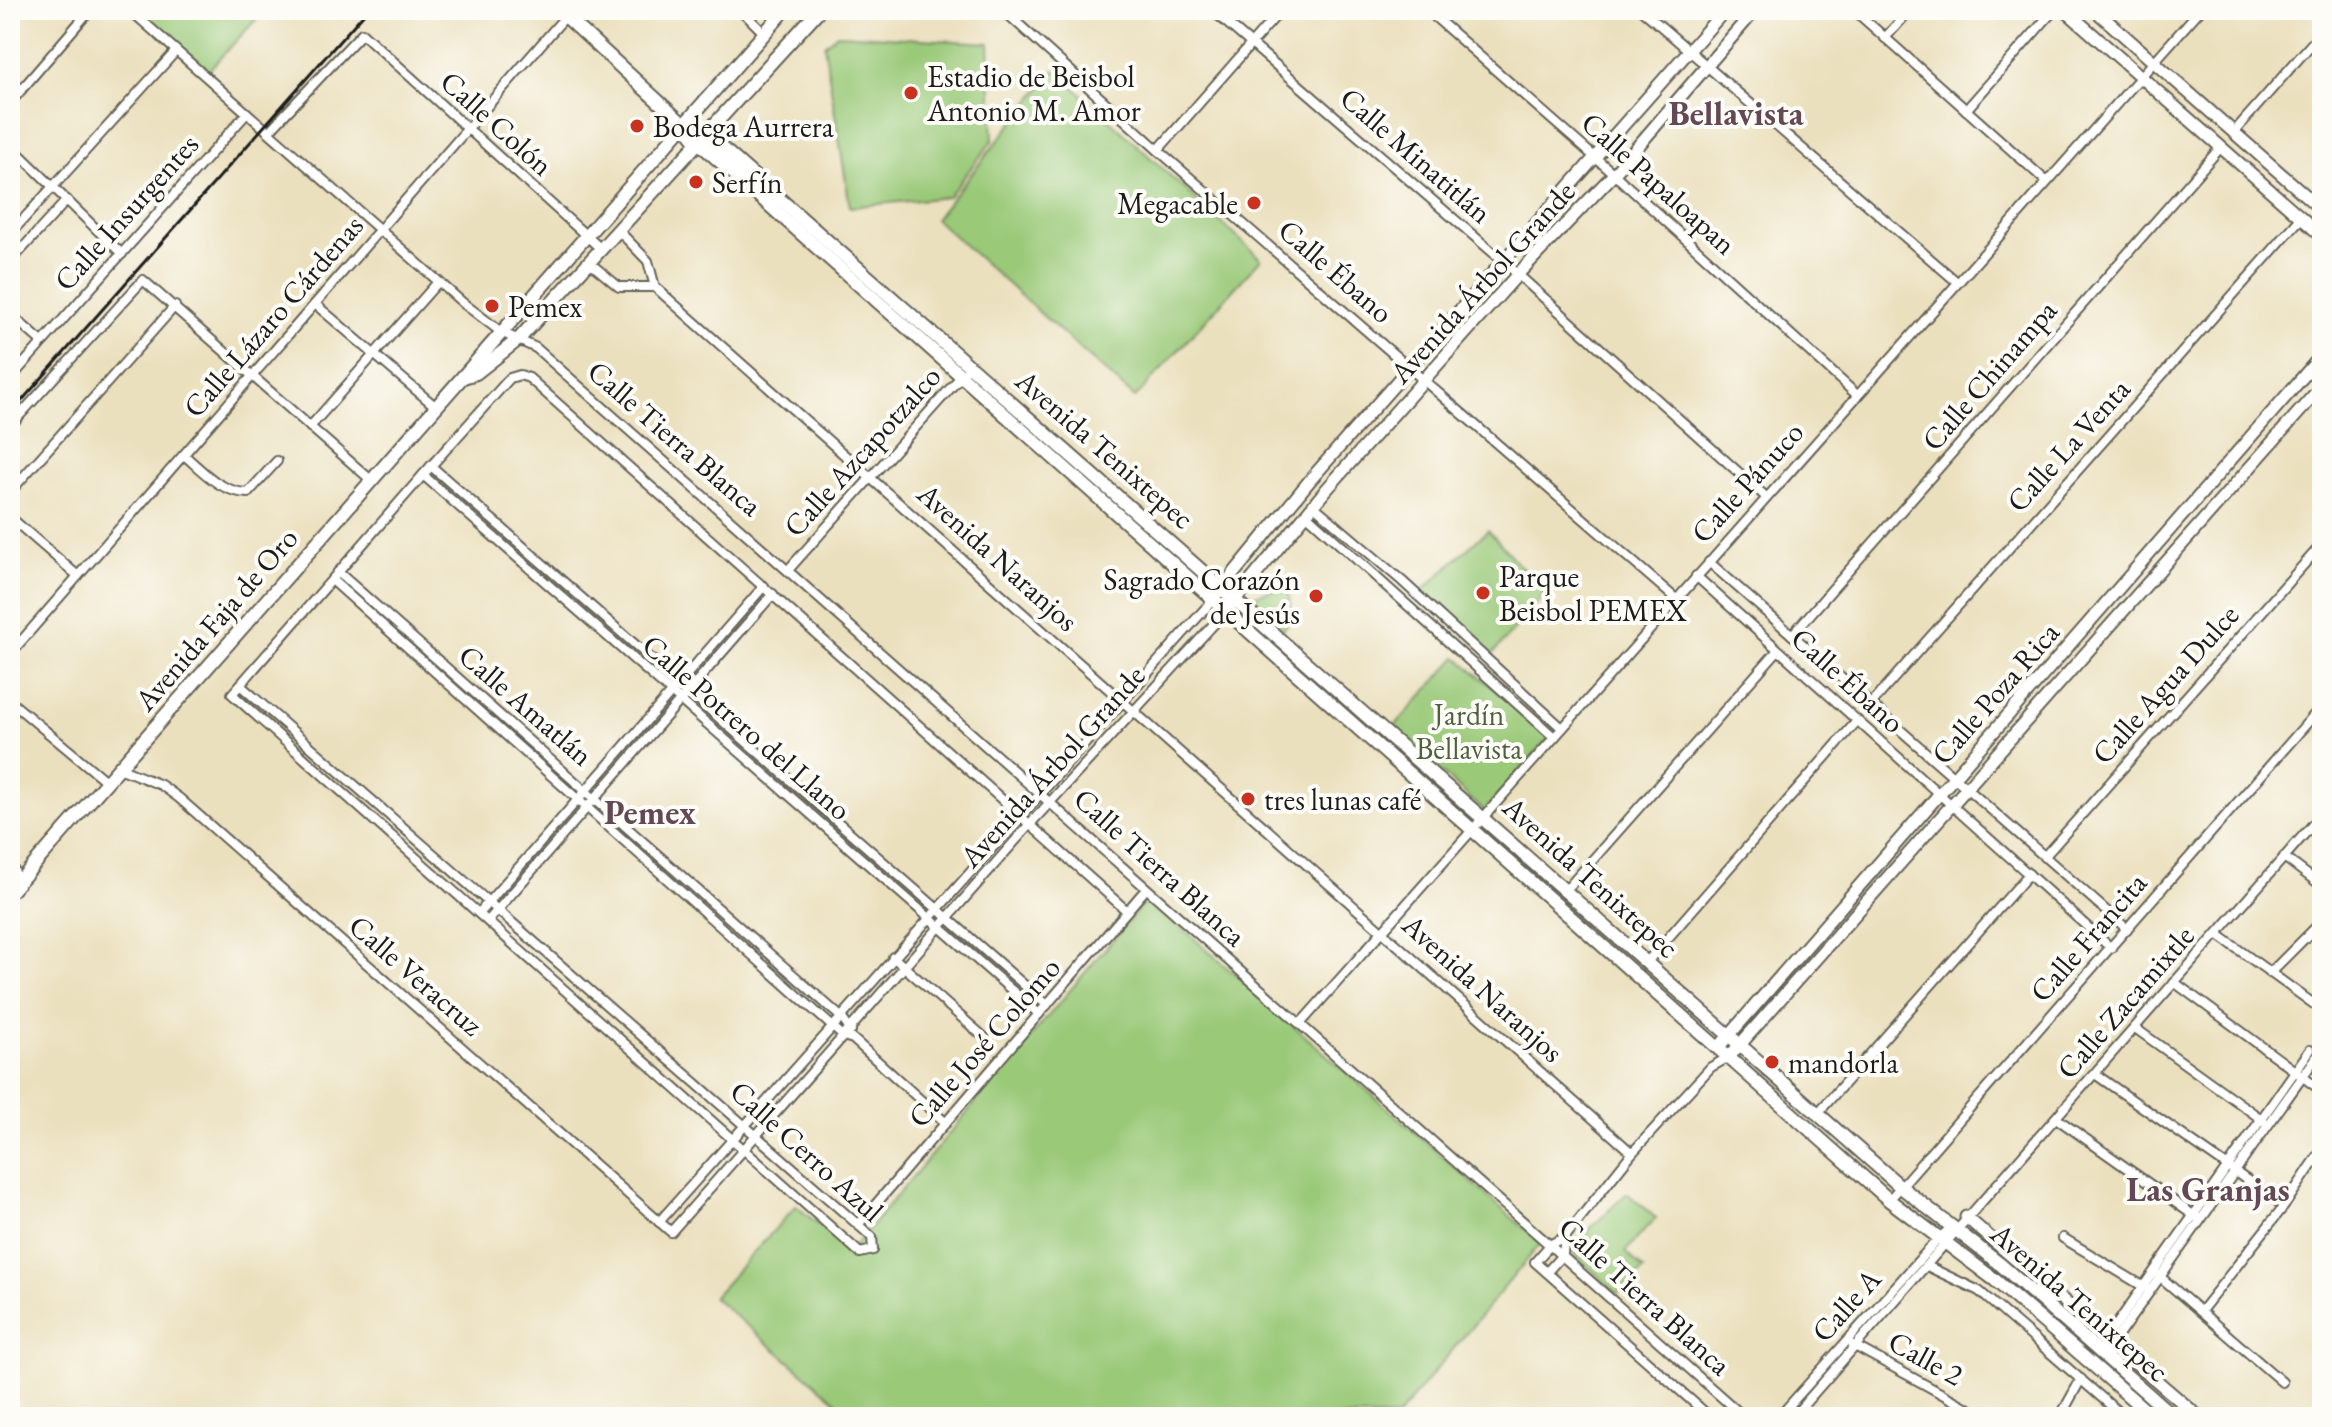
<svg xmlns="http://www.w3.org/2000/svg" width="2332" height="1427" font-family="'EB Garamond',serif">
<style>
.green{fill:#9ac978;stroke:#5b724a;stroke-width:2}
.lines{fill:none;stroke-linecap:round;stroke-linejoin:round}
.street-casing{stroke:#646155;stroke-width:12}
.secondary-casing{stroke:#646155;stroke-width:15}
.primary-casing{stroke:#646155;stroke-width:16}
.street{stroke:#fff;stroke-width:8}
.secondary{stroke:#fff;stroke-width:11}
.primary{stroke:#fff;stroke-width:12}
.rail{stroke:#1c1c1c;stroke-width:3}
.poi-dot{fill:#c8321e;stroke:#fdfcf7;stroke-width:3}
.labels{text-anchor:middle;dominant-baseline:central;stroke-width:8;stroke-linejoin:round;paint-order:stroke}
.poi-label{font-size:30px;fill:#1c1c1c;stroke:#fdfcf7;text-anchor:start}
.street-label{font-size:30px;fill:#1c1c1c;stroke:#fdfcf7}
.park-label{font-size:30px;fill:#4e6141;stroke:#fdfcf7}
.quarter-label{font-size:34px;font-weight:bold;fill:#634956;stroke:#fdfcf7}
</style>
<rect width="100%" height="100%" fill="#fdfcf7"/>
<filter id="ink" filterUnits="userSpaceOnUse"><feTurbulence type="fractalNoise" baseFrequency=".0125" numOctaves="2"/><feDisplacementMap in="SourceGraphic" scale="16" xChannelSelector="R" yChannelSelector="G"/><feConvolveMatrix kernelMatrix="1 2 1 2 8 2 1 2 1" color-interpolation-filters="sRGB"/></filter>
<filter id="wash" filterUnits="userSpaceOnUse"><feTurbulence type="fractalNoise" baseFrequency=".006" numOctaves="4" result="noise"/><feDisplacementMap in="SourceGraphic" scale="32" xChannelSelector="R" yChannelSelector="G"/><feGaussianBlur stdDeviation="1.8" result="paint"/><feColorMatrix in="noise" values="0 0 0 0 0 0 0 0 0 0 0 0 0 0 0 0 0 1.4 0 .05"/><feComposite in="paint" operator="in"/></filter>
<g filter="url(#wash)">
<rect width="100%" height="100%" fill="#ebe0be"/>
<g class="green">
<path d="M153,10H265L208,71L145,19Z"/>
<path d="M837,34L989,43L993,140L948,197L850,207L824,45Z"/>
<path d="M1055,70L1261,259L1135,398L935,219Z"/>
<path d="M1488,530L1545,594L1492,655L1421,592Z"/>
<path d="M1287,587L1293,615L1284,629L1246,597Z"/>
<path d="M1457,657L1550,737L1484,811L1393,728Z"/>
<path d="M1148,898L1541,1243L1397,1417H855L713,1297L796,1206L850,1251Z"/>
<path d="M1627,1193L1656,1218L1625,1252L1644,1270L1617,1294L1569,1249Z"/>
</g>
</g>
<g filter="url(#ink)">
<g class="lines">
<g class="street-casing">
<g id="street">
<path d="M130,10L463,303L501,332L536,348L1744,1417"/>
<path d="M741,10L764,33"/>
<path d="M1003,10L1158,150L1676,599"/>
<path d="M1212,10L1504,262L1766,497"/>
<path d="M1427,10L1614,174L1857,395"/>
<path d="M1642,10L1957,282"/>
<path d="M1854,10L2046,181"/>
<path d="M1885,38L1910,10"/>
<path d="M10,103L90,10"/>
<path d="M1966,110L2054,10"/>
<path d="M269,131L362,33L601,249"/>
<path d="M2234,132L2322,32"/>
<path d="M10,145L122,254"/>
<path d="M1158,150L1281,10"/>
<path d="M617,229L648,261L655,287L1632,1153"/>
<path d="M10,234L176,51"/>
<path d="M10,262L67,200"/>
<path d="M589,262L619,287H655"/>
<path d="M315,304L436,407"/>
<path d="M10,314L42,342"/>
<path d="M10,379L247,113"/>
<path d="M10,426L143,280L371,480"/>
<path d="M310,427L438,282"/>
<path d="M184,455C204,472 220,492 248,493L277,461"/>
<path d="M431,466L1047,1005"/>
<path d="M423,475L1039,1014"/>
<path d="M10,492L175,306"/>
<path d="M1314,506L1402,581L1562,728"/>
<path d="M1306,514L1554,737"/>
<path d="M10,517L78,576"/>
<path d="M1709,562L2127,929"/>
<path d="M789,569L964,373"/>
<path d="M338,572L841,1017L851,1031"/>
<path d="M1696,576L2111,948"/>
<path d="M332,580L843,1036L853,1039L946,1123"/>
<path d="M1792,635L2221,147"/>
<path d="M10,654L571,10"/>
<path d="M240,685L872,1237L873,1250L860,1253L232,694L240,685L423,475L431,466L510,378L520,375L529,378L1127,911"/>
<path d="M10,701L107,782"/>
<path d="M1871,704L2301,218"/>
<path d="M119,768L161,785L179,798L671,1232L1030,824L1225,612"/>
<path d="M2044,857L2322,544"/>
<path d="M2284,857L2322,886"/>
<path d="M10,864L20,881"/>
<path d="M1566,890L1778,650"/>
<path d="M479,913L764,586"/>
<path d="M488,921L773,594"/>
<path d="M2217,934L2322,1010"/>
<path d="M893,957L985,1038"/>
<path d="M1647,962L1857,721"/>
<path d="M2270,973L2322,921"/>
<path d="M2174,982L2322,1091"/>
<path d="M1300,1024L2200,10"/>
<path d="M2135,1028L2264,1121"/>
<path d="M2095,1074L2284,1206"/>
<path d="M1818,1113L2029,874"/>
<path d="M2056,1118L2196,1217"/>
<path d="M1889,1200L2322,706"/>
<path d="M659,1222L1212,601"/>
<path d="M858,1225L1146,889"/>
<path d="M2063,1238L2146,1288"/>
<path d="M1927,1266L1979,1291L2124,1417"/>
<path d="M1547,1272L1563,1254L1565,1237"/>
<path d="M2157,1274L2282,1382"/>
<path d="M2201,1311L2284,1206L2322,1150"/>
<path d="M2107,1338L2310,1050"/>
<path d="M2113,1343L2318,1055"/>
<path d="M1853,1345L1984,1417"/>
<path d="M1710,1417L1535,1262L1551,1244L1565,1237L1632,1153L1711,1067L1729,1057"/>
<path d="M1779,1417L1938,1239L1953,1226"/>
<path d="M1793,1417L2322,814"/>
<path d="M2060,1417L2081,1379"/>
</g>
</g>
<g class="secondary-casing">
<g id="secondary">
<path d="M2065,10L2322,236"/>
<path d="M2095,10L2322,210"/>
<path d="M1216,595L1311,479L1725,10"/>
<path d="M1225,612L1326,490L1518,274L1614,174L1755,10"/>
<path d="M1718,1048L2322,355"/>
<path d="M1729,1057L2322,386"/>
<path d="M1966,1217L2199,1417"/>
</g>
</g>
<g class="primary-casing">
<g id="primary">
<path d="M559,10L684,125L697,141L1889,1200L1995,1280L2153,1417"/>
<path d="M689,119L1901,1187L2001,1265L2174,1417"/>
<path d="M463,377L476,373L519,339L819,10"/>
<path d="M10,892L785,10"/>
</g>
</g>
<use href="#street" class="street"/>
<use href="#secondary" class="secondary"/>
<use href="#primary" class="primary"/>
<path class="rail" d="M10,414L367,10"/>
</g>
</g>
<g class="poi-dot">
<circle cx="911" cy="93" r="8"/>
<circle cx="637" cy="126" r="8"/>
<circle cx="696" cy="182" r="8"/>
<circle cx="1254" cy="203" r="8"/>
<circle cx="492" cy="306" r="8"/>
<circle cx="1483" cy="593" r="8"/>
<circle cx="1316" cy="596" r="8"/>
<circle cx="1248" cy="799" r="8"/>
<circle cx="1772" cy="1062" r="8"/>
</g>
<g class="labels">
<g class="poi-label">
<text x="927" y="76">Estadio de Beisbol<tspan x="927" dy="34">Antonio M. Amor</tspan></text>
<text x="653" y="126">Bodega Aurrera</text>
<text x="712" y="182">Serfín</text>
<text x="1238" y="203" text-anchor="end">Megacable</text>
<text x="508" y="306">Pemex</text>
<text x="1499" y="576">Parque<tspan x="1499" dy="34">Beisbol PEMEX</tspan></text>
<text x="1300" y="579" text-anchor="end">Sagrado Corazón<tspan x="1300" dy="34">de Jesús</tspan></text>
<text x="1264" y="799">tres lunas café</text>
<text x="1788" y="1062">mandorla</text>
</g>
<g class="street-label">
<text transform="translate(497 123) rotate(42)">Calle Colón</text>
<text transform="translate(1416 155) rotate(41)">Calle Minatitlán</text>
<text transform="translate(1659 183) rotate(42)">Calle Papaloapan</text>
<text transform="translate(126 212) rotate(-48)">Calle Insurgentes</text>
<text transform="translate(1336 271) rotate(41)">Calle Ébano</text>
<text transform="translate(1482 282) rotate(-48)">Avenida Árbol Grande</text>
<text transform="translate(273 316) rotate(-49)">Calle Lázaro Cárdenas</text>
<text transform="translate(1989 375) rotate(-49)">Calle Chinampa</text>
<text transform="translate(675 438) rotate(41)">Calle Tierra Blanca</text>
<text transform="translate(2068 445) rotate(-48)">Calle La Venta</text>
<text transform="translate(1105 449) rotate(41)">Avenida Tenixtepec</text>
<text transform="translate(862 451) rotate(-48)">Calle Azcapotzalco</text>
<text transform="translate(1747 482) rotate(-48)">Calle Pánuco</text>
<text transform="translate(998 557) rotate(42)">Avenida Naranjos</text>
<text transform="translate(216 619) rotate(-49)">Avenida Faja de Oro</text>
<text transform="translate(1848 680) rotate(42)">Calle Ébano</text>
<text transform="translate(2165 684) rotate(-48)">Calle Agua Dulce</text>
<text transform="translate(1995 693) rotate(-49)">Calle Poza Rica</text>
<text transform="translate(526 705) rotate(41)">Calle Amatlán</text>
<text transform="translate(747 727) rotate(41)">Calle Potrero del Llano</text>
<text transform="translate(1052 766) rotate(-48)">Avenida Árbol Grande</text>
<text transform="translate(1160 867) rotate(42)">Calle Tierra Blanca</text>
<text transform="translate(1591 877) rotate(42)">Avenida Tenixtepec</text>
<text transform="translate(2088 937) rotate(-49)">Calle Francita</text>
<text transform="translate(416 975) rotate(41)">Calle Veracruz</text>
<text transform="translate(1483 988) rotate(42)">Avenida Naranjos</text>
<text transform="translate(2125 1002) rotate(-49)">Calle Zacamixtle</text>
<text transform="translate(984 1042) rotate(-49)">Calle José Colomo</text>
<text transform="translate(807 1151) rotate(42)">Calle Cerro Azul</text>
<text transform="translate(1645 1296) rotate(42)">Calle Tierra Blanca</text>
<text transform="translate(2080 1302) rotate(41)">Avenida Tenixtepec</text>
<text transform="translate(1846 1305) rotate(-48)">Calle A</text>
<text transform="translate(1926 1358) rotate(29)">Calle 2</text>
</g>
<g class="park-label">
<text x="1469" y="714">Jardín<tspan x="1469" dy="34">Bellavista</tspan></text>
</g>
<g class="quarter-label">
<text x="1736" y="113">Bellavista</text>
<text x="650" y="812">Pemex</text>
<text x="2208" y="1189">Las Granjas</text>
</g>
</g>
<rect width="2332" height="1427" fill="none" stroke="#fdfcf7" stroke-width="40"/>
</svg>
